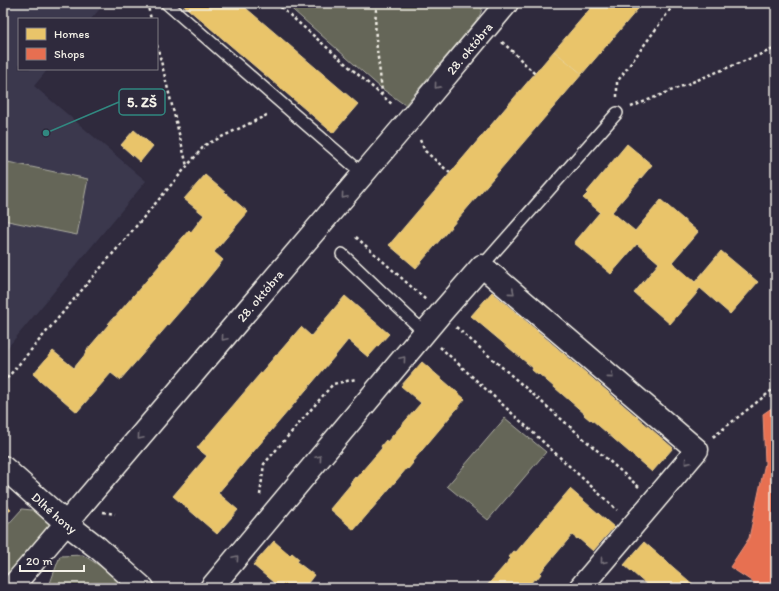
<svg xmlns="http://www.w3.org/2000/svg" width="779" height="591" font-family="Itim,sans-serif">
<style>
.built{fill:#3b384e}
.green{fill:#656658;stroke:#acaca0}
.homes{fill:#e9c46a;stroke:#ecd290}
.shops{fill:#e76f51;stroke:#eb967e}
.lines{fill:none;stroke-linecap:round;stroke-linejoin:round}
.lane-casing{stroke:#f4f1e8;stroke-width:14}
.street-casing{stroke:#f4f1e8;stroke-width:25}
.path{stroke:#f4f1e8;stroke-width:2.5;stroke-dasharray:3 3;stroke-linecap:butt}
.lane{stroke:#2f2a3d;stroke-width:11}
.street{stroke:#2f2a3d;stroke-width:22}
.oneway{stroke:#747079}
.labels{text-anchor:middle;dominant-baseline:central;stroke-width:4;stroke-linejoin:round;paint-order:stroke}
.street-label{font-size:13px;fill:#f4f1e8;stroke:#2f2a3d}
.leader{fill:none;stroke:#318880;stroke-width:1.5}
.callout-dot{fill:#318880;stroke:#2f2a3d;stroke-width:1.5}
.callout{fill:#2f2a3d;stroke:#318880;stroke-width:1.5}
.callout-label{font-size:14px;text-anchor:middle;font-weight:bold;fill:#f4f1e8}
</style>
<rect width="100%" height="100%" fill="#2f2a3d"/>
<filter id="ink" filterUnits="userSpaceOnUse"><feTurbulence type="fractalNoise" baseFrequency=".025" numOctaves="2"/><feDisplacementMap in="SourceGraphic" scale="8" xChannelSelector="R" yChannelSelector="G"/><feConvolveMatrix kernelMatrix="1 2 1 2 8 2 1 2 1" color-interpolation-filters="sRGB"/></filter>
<g filter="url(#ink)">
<path class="built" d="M3,3H105L91,19H19V69H48L34,86L146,181L3,353Z"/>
<g class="green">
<path d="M285,3H482C483,11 480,15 476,21L405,105L381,88Z"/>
<path d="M3,161L88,179L77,235L3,220Z"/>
<path d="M505,418L546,452L488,520L447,486Z"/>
<path d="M22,509L42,511L54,531L15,575L3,573V530Z"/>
<path d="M83,555L122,580L118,588H50L49,586L60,556Z"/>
</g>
<g class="homes">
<path d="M181,3H240L358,104L333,133Z"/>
<path d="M595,3H643L582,74L554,51Z"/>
<path d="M554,51L582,74L416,268L389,245Z"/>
<path d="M134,130L153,146L140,162L121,145Z"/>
<path d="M627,144L652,165L612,212L635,231L661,200L698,232L672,262L695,282L721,251L758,282L730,314L700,288L697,292V293L670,324L634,293L659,263L637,244L611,274L574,243L600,212L583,198L588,193L587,192Z"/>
<path d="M205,175L248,212L214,252L223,260L201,287L120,380L111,373L77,412L33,374L53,351L74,368L87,352L86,351L109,324H108L114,317H115L160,265L159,264L165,257H166L189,230L191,232L204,215L184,199Z"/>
<path d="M492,292L673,448L652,472L591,419L590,420L584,415L585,414L539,374L538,375L532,370L533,368L471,316Z"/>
<path d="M345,296L389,334L368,357L348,340L335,356L218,493L238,510L217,534L173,496L207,456L197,448L276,355V356L301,327L311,336Z"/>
<path d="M422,362L465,399L412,462L413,463L408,469L407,468L354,530L330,509L351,484L350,483L355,477L356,478L382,448L381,446L386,440L387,442L421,403L401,386Z"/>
<path d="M570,489L614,527L593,551L578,538L577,539L572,535L540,573L541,574L536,580L534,579L527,588H485L511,558L509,557L514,551L516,552Z"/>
<path d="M3,502L11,509L3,518Z"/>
<path d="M274,541L290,555L292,553L299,559L297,562L314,575L305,587L306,588H280L253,565Z"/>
<path d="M644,542L689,581L698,588H648L646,586L647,585L624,565Z"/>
</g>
<path class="shops" d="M776,405V582L770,581L765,588H762L730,567L749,538L765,463L763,414Z"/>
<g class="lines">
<g class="lane-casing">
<g id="lane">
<path d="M166,3L363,174"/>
<path d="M342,254L425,333"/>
<path d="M482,266L617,113"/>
</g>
</g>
<g class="street-casing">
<g id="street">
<path id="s1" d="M3,467L67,524L98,548L143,588"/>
<path id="s2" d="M11,588L410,119L507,3"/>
<path d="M211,588L441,313L482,266L697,450L580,588"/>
</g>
</g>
<g class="path">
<path d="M147,3L151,19"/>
<path d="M276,3L393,105"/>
<path d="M377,3C372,33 380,63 382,94"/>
<path d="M502,42L511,50L535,74"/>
<path d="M157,45L187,166"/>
<path d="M617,97V82L675,3"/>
<path d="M631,107L776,48"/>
<path d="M420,140L425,151L450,173"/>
<path d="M356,237L426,300"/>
<path d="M456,327L639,487"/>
<path d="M440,347L617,510"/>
<path d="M3,383L205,145L269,114"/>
<path d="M713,437L776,387"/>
<path d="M260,495L264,464L333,384L356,379"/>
<path d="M103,512L115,514"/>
</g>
<use href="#lane" class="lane"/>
<use href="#street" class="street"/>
</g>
<defs><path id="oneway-chevron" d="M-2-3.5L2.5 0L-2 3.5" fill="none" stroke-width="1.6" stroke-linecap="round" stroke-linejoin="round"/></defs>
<g class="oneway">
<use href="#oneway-chevron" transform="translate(437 86) rotate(130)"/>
<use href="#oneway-chevron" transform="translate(344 196) rotate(130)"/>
<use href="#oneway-chevron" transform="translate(512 292) rotate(40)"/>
<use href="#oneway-chevron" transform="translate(224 338) rotate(130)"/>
<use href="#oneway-chevron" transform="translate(403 359) rotate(-50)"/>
<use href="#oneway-chevron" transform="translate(611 376) rotate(40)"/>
<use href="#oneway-chevron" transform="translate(140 437) rotate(130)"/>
<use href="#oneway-chevron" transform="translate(319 458) rotate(-50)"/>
<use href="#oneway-chevron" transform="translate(687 462) rotate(131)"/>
<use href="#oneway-chevron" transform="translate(236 558) rotate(-50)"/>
<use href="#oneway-chevron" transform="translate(603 561) rotate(130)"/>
</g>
</g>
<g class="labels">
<g class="street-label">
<text stroke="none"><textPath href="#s2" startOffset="708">28. októbra</textPath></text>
<text stroke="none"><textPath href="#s2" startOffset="384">28. októbra</textPath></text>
<text stroke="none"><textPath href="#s1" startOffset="69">Dlhé hony</textPath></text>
</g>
</g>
<path class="leader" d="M46 133L119 102"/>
<circle class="callout-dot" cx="46" cy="133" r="4"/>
<rect class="callout" x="119" y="89" width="46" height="26" rx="4"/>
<g class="callout-label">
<text x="142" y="107">5. ZŠ</text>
</g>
<rect width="779" height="591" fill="none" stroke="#2f2a3d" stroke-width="16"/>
<rect x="8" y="8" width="763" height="575" fill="none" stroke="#f4f1e8" stroke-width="1.5" filter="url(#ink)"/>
<rect x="18" y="18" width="140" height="52" fill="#2f2a3d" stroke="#7e7a81"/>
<rect x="26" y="28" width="20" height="12" fill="#e9c46a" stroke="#7e7a81"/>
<text x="54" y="38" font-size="12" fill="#f4f1e8">Homes</text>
<rect x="26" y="48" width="20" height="12" fill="#e76f51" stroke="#7e7a81"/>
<text x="54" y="58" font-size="12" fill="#f4f1e8">Shops</text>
<path d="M20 565v6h64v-6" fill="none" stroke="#f4f1e8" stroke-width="2"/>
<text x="26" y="565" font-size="12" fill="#f4f1e8" stroke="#2f2a3d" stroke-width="3" paint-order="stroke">20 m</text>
</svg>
